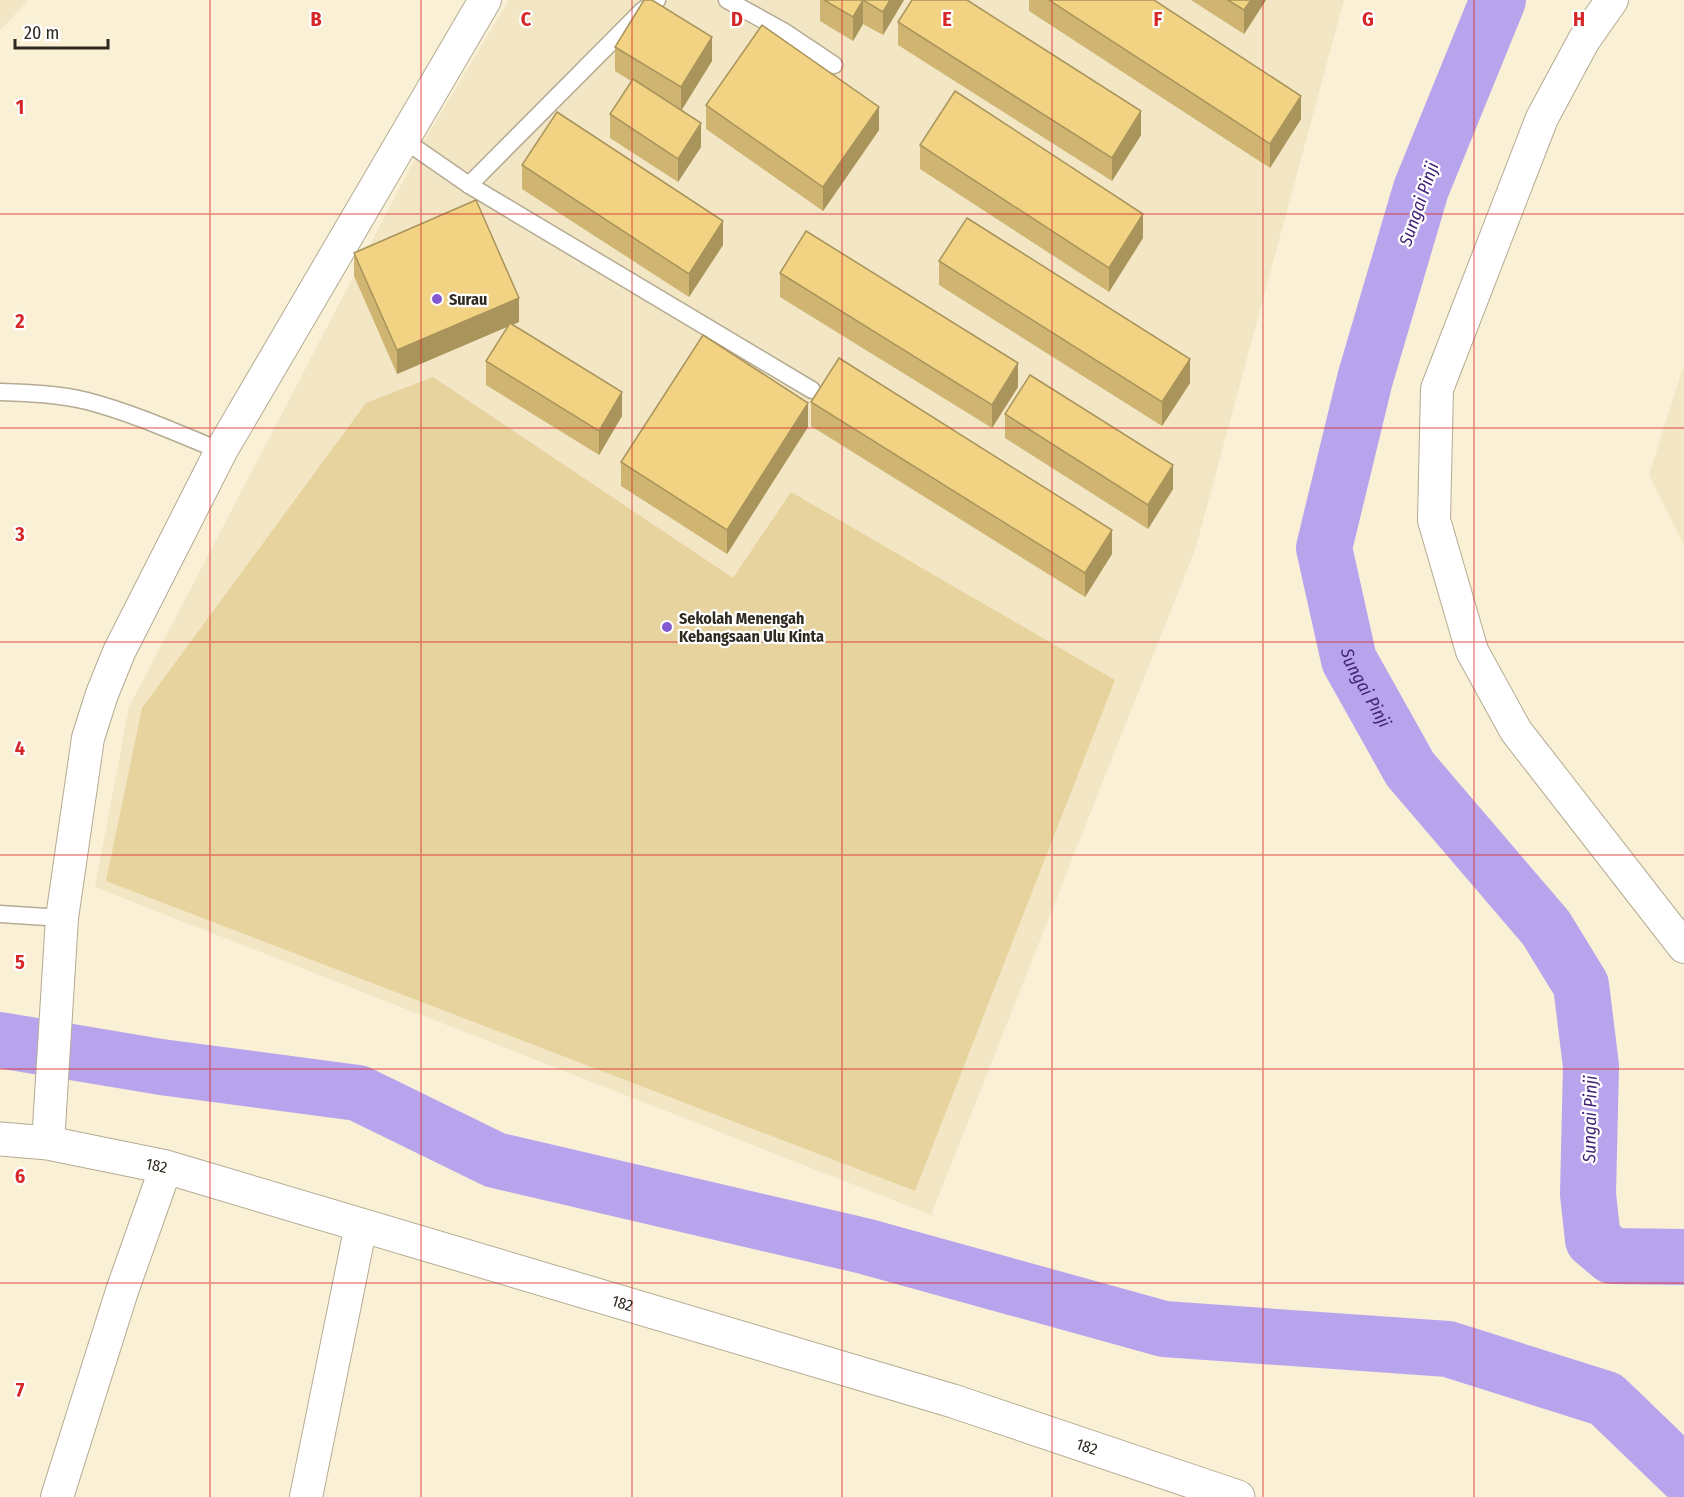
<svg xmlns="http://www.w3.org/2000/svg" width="1684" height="1497" font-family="'Fira Sans Condensed',sans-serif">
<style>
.built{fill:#f2e6c4}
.green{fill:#e7d39d}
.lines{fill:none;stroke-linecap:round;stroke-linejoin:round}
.river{stroke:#b8a4ed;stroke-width:56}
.service-casing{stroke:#b5ab93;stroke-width:19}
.minor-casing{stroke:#b5ab93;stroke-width:34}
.tertiary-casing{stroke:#b5ab93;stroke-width:35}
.service{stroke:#fff;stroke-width:16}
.minor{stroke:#fff;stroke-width:32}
.tertiary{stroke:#fff;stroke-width:33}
.wall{fill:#cfb571}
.shaded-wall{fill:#a9945c}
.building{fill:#f1d383;stroke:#a9945c;stroke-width:1.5}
.grid{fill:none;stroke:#d62828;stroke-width:1.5;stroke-opacity:0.55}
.poi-dot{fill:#8258d1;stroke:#fff;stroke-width:2}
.labels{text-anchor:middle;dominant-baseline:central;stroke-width:4.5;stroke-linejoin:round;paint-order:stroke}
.poi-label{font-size:16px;font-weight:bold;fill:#2e2a20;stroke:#fff;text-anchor:start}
.street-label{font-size:16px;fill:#2e2a20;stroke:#fff}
.water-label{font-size:18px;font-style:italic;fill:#442477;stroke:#fff}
.grid-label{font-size:20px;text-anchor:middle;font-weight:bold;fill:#d62828;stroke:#fff;stroke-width:4.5;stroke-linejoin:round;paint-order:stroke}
</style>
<rect width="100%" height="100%" fill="#faf0d6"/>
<g class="built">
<path d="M0,0H29L0,30Z"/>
<path d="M509,0H1344L1196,547L931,1215L95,887L129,707L424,141Z"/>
<path d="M1684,364V545L1649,475Z"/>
</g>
<path class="green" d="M433,377L733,578L791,492L1115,680L915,1191L106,881L142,708L366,403Z"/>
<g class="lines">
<g class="river">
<path id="s1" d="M1498,0L1421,189L1365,379L1324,548L1349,660L1410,769L1546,928L1581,985L1591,1066L1588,1194L1593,1240L1612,1256L1684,1257"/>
<path d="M0,1040L161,1067L358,1093L495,1160L864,1246L1164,1329L1448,1349L1606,1399L1684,1474"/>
</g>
<g class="service-casing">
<g id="service">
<path d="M727,0L783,31L834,65"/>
<path d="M404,140L469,185L812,390"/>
<path d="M469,185L642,11L657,0"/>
<path d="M0,392C29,393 59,394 87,401C133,413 177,433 221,451"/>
<path d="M0,914L62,918"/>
</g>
</g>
<g class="minor-casing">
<g id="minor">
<path d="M1612,0L1584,40L1542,118L1437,389L1434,520L1472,651L1516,731L1684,947"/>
<path d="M48,1143L62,918L88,738L102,694L119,652L221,451L485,0"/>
<path d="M57,1497L122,1291L166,1167"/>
<path d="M306,1497L361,1225"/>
</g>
</g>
<g class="tertiary-casing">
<g id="tertiary">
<path id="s2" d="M0,1139L48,1143L166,1167L953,1401L1238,1497"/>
</g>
</g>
<use href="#service" class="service"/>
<use href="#minor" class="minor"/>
<use href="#tertiary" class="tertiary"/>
</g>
<g class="wall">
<path d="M820,0H904L883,35L863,24L853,41L820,21Z"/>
<path d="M1029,0H1154L1301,119L1270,168L1029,11Z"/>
<path d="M1191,0H1266L1244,34Z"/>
<path d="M898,22L1141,135L1112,181L898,45Z"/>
<path d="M615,47L712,61L681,111L701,147L678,182L610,138V114L631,81L615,71Z"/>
<path d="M706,105L879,130L823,211L706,129Z"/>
<path d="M920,145L1143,238L1109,292L920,169Z"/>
<path d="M522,165L723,245L689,297L522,189Z"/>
<path d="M354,253L519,322L512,324L622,416L599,455L486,385V361L508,326L397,374L354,276Z"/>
<path d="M939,261L1190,383L1162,426L939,285Z"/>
<path d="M780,273L1018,387L992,428L780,297Z"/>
<path d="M811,402L1112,554L1085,597L811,426Z"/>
<path d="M1005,414L1173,489L1148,529L1005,438Z"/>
<path d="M808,427L727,554L621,486V462Z"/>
</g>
<g class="shaded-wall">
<path d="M863,0V24L853,41V17Z"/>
<path d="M890,0H904L883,35V12Z"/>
<path d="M1251,0H1266L1244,34V10Z"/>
<path d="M712,37V61L681,111V87Z"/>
<path d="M1301,96V119L1270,168V144Z"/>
<path d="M879,107V130L823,211V187Z"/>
<path d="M1141,111V135L1112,181V158Z"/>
<path d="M701,123V147L678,182V159Z"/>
<path d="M1143,214V238L1109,292V268Z"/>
<path d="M723,221V245L689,297V274Z"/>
<path d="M519,298V322L397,374V350Z"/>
<path d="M1190,359V383L1162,426V402Z"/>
<path d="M1018,363V387L992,428V405Z"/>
<path d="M622,392V416L599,455V431Z"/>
<path d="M808,403V427L727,554V530Z"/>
<path d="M1173,465V489L1148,529V505Z"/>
<path d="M1112,530V554L1085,597V573Z"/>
</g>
<g class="building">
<path d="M644,0H652L712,37L681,87L615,47Z"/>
<path d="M824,0H863L853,17Z"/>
<path d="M863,0H890L883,12Z"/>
<path d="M912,0H967L1141,111L1112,158L898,22Z"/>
<path d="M1049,0H1154L1301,96L1270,144Z"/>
<path d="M1228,0H1251L1244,10Z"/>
<path d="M762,25L879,107L823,187L706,105Z"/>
<path d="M633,79L701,123L678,159L610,114Z"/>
<path d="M955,91L1143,214L1109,268L920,145Z"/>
<path d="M557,112L723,221L689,274L522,165Z"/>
<path d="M476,200L519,298L397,350L354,253Z"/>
<path d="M967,218L1190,359L1162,402L939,261Z"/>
<path d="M806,231L1018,363L992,405L780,273Z"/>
<path d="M510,323L622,392L599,431L486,361Z"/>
<path d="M703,335L808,403L727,530L621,462Z"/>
<path d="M839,358L1112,530L1085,573L811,402Z"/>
<path d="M1030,375L1173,465L1148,505L1005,414Z"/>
</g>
<path class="grid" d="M210,0V1497M421,0V1497M632,0V1497M842,0V1497M1052,0V1497M1263,0V1497M1474,0V1497M0,214H1684M0,428H1684M0,642H1684M0,855H1684M0,1069H1684M0,1283H1684"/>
<g class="poi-dot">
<circle cx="437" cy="299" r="6"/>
<circle cx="667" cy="627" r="6"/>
</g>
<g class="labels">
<g class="poi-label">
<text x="449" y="299">Surau</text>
<text x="679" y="618">Sekolah Menengah<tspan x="679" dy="18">Kebangsaan Ulu Kinta</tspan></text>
</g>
<g class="street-label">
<text stroke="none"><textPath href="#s2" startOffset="159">182</textPath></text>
<text stroke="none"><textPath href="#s2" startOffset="645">182</textPath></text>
<text stroke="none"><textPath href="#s2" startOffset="1131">182</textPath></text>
</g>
<g class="water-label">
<text transform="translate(1419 204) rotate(-71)">Sungai Pinji</text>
<text stroke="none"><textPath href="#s1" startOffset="723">Sungai Pinji</textPath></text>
<text transform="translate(1590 1119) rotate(-89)">Sungai Pinji</text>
</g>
</g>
<g class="grid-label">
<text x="316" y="26">B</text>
<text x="526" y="26">C</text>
<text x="737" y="26">D</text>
<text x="947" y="26">E</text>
<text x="1158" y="26">F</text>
<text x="1368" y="26">G</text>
<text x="1579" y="26">H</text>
<text x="20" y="114">1</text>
<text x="20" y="328">2</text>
<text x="20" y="541">3</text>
<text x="20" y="755">4</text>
<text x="20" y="969">5</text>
<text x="20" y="1183">6</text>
<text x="20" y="1397">7</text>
</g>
<path d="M15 39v9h93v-9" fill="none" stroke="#2e2a20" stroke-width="3"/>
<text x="24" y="39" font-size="18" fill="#2e2a20" stroke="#ffffff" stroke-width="4.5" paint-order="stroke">20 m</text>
</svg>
